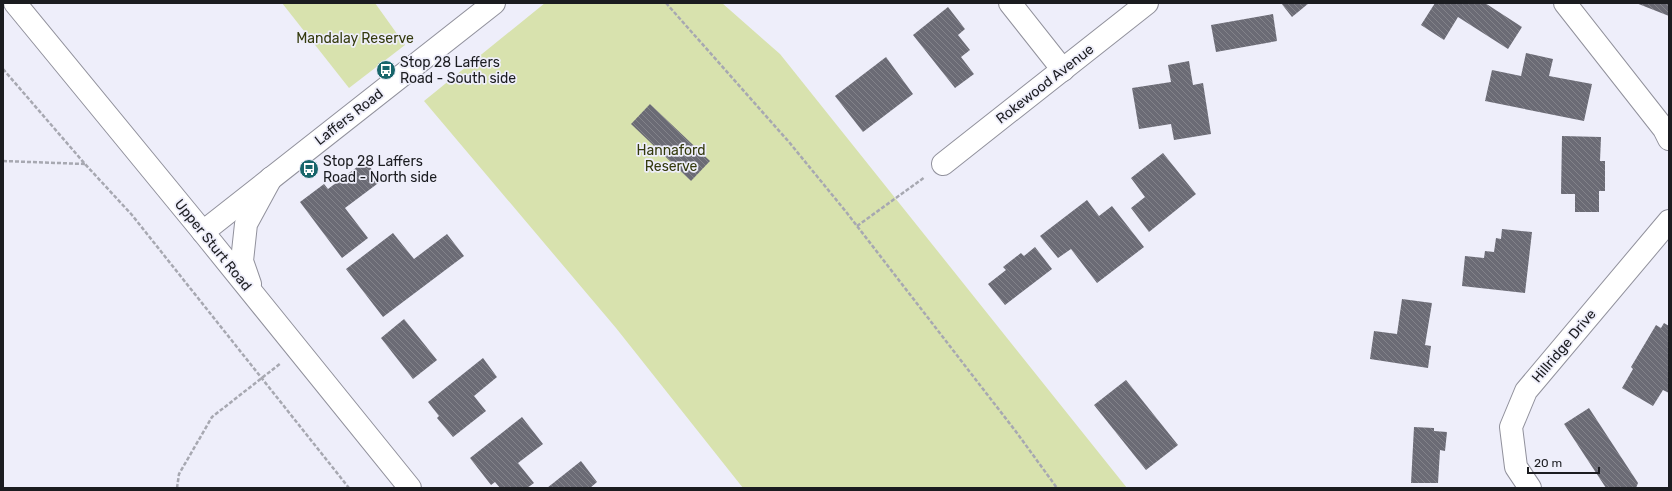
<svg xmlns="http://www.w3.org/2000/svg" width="1672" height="491" font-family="Rubik,sans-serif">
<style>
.park{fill:#d8e2ae}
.building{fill:url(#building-back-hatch)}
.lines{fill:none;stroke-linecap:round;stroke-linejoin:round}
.minor-casing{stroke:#91919c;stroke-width:24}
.major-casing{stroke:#91919c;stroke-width:24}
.path{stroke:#a7a8b1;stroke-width:2.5;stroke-dasharray:4 2;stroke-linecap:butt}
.minor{stroke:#fff;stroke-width:22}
.major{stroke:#fff;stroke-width:22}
.labels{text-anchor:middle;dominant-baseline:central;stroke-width:3.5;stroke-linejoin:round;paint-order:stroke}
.park-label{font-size:14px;fill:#343a0d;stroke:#eeeefa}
.poi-label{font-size:14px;fill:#1b1c20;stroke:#eeeefa;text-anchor:start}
.street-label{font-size:14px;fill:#1b1c20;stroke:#eeeefa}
</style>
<defs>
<pattern id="building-back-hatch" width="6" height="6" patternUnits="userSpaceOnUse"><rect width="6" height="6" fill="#6b6b75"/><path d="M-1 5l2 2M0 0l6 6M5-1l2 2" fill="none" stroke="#83838a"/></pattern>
</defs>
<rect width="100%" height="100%" fill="#eeeefa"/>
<g class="park">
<path d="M282,3H375L405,45L349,88Z"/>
<path d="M545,3H722L780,54L1127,488H743L616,328L424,101Z"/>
</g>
<g class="building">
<path d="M1281,3H1309L1292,17Z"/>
<path d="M1435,3H1485L1522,27L1508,49L1458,17L1444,40L1421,25Z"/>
<path d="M1636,3H1669V16Z"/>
<path d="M948,7L965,29L958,35L970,50L961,57L974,74L955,88L913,35Z"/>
<path d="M1273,14L1277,41L1216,52L1211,25Z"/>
<path d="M1526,53L1553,59L1549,76L1592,84L1584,121L1485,101L1492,70L1521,76Z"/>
<path d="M886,57L913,94L863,132L835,96Z"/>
<path d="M1189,61L1193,85L1203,83L1211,134L1174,140L1171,124L1139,129L1132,88L1171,82L1168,65Z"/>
<path d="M650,104L710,161L691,181L631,124Z"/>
<path d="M1562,136L1601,137L1600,161H1605V191H1599V212H1575V194H1561Z"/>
<path d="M1163,153L1196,194L1149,232L1131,208L1145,197L1131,178Z"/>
<path d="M365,161L381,181L345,208L368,238L342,258L300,202L324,184L328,189Z"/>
<path d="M1087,200L1099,216L1112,206L1144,247L1097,283L1071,249L1058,258L1040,236Z"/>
<path d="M1502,229L1532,232L1525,293L1462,286L1465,256L1484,258L1485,251L1494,252L1496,238L1501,239Z"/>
<path d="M393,233L414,259L447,234L464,256L383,317L346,269Z"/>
<path d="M1035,247L1052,269L1005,305L988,284L1006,270L1003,267L1021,253L1024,256Z"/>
<path d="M1402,299L1432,303L1425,345L1431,346L1428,368L1370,359L1374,331L1397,334Z"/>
<path d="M404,319L437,360L413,379L381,338Z"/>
<path d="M1664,323L1669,326V393L1663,390L1653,406L1622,388L1633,369L1631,367L1656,325L1661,328Z"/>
<path d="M483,358L497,377L474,396L486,411L453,437L437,418L439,416L428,402Z"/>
<path d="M1126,380L1178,445L1146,470L1094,405Z"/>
<path d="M1589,408L1638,483L1636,488H1606L1564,424Z"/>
<path d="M522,417L543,444L518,463L534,483L527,488H500L495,482L491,485L470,458Z"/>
<path d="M1414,427L1434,428V431L1447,432L1445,451L1440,450L1438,483H1411Z"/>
<path d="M581,461L597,482L590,488H547Z"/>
</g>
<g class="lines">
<g class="minor-casing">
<g id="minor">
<path d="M1010,3L1063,70"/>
<path d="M1565,3L1664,129L1669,139"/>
<path d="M943,164L1147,3"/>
<path d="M203,232L494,3"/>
<path d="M1530,488L1516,467L1511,427L1526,391L1669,221"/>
</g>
</g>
<g class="major-casing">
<g id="major">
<path d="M15,3L203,232L410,488"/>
<path d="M250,284L242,261L246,224L271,178"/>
</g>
</g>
<g class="path">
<path d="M666,3L789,142L847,213L1017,433L1057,488"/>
<path d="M3,69L85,164L132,215L349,488"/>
<path d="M3,161L85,164"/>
<path d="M857,226L925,177"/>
<path d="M177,488L179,474L212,417L281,363"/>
</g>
<use href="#minor" class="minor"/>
<use href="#major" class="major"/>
</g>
<defs>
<g id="bus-disc" transform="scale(1)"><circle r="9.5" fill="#17656b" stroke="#eeeefa"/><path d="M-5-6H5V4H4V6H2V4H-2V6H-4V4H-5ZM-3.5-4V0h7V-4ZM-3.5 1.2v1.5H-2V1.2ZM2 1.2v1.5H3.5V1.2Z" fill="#fff"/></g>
</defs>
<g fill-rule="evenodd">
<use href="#bus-disc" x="386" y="70"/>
<use href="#bus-disc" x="309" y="169"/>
</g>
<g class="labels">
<g class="park-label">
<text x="355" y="38">Mandalay Reserve</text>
<text x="671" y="150">Hannaford<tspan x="671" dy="16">Reserve</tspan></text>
</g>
<g class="poi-label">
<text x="400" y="62">Stop 28 Laffers<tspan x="400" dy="16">Road - South side</tspan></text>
<text x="323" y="161">Stop 28 Laffers<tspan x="323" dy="16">Road - North side</tspan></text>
</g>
<g class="street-label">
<text transform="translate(1045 84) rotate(-38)">Rokewood Avenue</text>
<text transform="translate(349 117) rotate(-38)">Laffers Road</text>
<text transform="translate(213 245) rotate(51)">Upper Sturt Road</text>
<text transform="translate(1564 346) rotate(-50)">Hillridge Drive</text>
</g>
</g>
<rect width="1672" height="491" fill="none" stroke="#1b1c20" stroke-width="8"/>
<path d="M1528 467v6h71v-6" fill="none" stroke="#1b1c20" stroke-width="2"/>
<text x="1534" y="467" font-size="12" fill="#1b1c20" stroke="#eeeefa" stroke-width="3" paint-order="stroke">20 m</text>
</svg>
